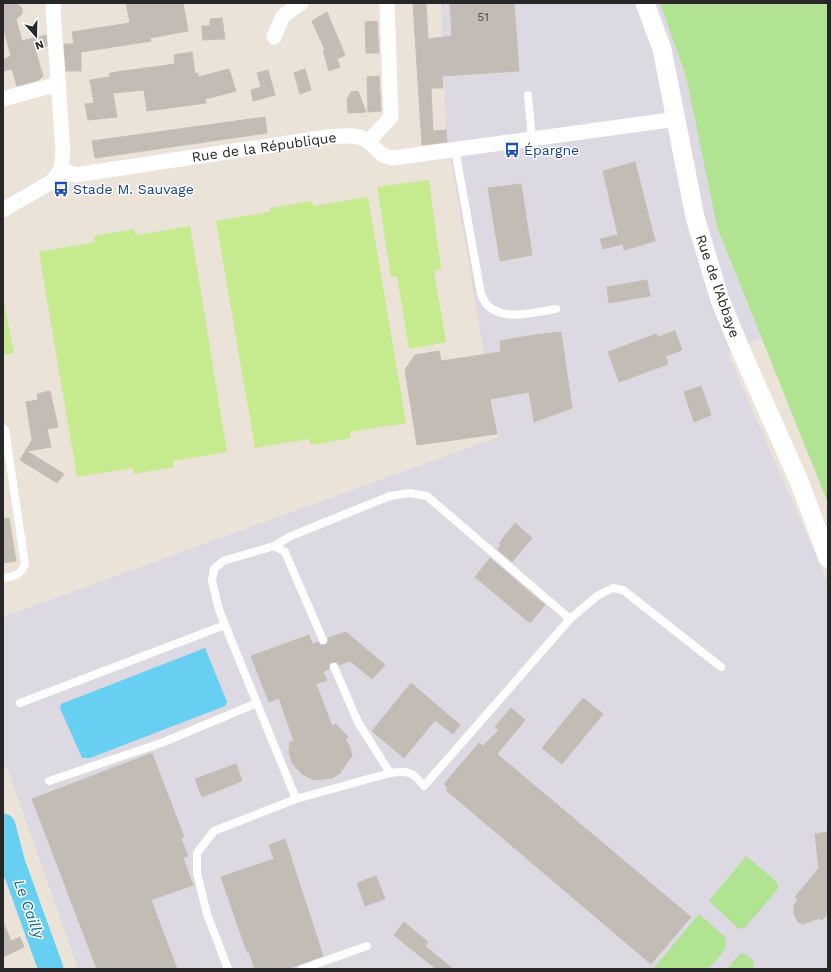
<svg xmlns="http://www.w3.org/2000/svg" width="831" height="972" font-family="'Work Sans',sans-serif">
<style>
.industrial{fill:#dcd9e2}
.green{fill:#b0e392}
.pitch{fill:#c6eb8e}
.water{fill:#67cff1}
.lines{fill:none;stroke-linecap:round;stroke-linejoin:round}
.river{stroke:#67cff1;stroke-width:25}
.building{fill:#c2bcb5;stroke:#c6beb2}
.service{stroke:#fff;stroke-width:8}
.minor{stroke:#fff;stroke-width:15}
.tertiary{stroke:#fff;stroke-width:19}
.labels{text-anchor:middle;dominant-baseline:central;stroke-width:3;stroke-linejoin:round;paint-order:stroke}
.number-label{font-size:12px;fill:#4e4c4a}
.street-label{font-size:14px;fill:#272727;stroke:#fff}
.transit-label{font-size:14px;fill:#164399;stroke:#fff;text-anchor:start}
.water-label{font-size:15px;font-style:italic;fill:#0a6b99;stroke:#fff}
</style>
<rect width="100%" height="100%" fill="#ebe2d8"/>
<path class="industrial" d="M441,3H660L686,76L717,227L762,338L728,354L828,583V969H78L8,770L3,766V617L498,437L446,130Z"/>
<g class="green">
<path d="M660,3H828V503L717,227L686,76Z"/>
<path d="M746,856L776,881L778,885L777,890L744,929L738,928L709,901Z"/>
<path d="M699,914L726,938C728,950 716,960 709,969H653Z"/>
<path d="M743,953L753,960L754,965L752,969H727L739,955Z"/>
</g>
<g class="pitch">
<path d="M429,180L441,269L434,271L446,342L409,349L397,277H391L377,187Z"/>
<path d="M368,197L406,423L350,432L351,438L311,445L309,439L255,448L216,221L270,212V208L312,201L313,206Z"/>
<path d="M190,226L227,452L174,461V467L134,474L133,468L77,477L39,252L95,242L94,236L134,229L136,235Z"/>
<path d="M3,298L14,353L3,355Z"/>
</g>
<path class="water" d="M205,648L227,702L225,706L90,758H82L60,708L61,704Z"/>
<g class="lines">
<path class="river" d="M3,826L13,864L51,969"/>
</g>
<g class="building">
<path d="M3,3H13L20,6L22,8V14L16,19L22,41L46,35L47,46L35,49L43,76L39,80L17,86L12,69L3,71V60L11,56L3,27Z"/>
<path d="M126,3H183L188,31L150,38L151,41L81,52V71H66L64,44H74L72,32L130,23Z"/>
<path d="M413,3H426L428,39L452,36L450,3H514L519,71L442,76L443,88H431L433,131L446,130L447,142L422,145Z"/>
<path d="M327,12L345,55L337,59L340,67L329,71L323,51L325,50L312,21Z"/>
<path d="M222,18L225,39L203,40L202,26H210V19Z"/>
<path d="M377,21L379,53H366L365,22Z"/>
<path d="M192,52L195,74L198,73V77L229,69L236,91L205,99L206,103L147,111L144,90L113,93L117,117L88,120L85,104L94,103L90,80L109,77L110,73L175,64L174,55Z"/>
<path d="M305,69L311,90L300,94L294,73Z"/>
<path d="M268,70L275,95L253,101L251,90L261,87L257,73Z"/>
<path d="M379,76L381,111L368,112L367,77Z"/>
<path d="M358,91L366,112L348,113L347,99L351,92Z"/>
<path d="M265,117L267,133L95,158L92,141Z"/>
<path d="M635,162L655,241L624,250L623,244L603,249L600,239L618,235L603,171Z"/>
<path d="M521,184L532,255L500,261L488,188Z"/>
<path d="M647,280L650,296L609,303L607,287Z"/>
<path d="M675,331L682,350L665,356L668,364L619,382L608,352L656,334L658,337Z"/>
<path d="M561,332L572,408L534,422L529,392L490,399L497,434L417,445L405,370L415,355L439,351L441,361L501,352L500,341L534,335Z"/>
<path d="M701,386L711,415L694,422L684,392Z"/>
<path d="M50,391L58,427L47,429L51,447L27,451L64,474L57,483L20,460L32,440L26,402L38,400L37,394Z"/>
<path d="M9,518L16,561L3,563V519Z"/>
<path d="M515,523L532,538L512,562L497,549L501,545L499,543Z"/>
<path d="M490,558L545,605L530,623L475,577Z"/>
<path d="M346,632L385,665L372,679L350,661L339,665L337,662H332L329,664V669L323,672L327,680L316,684L332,726L336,724L348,737L345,739L349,745L352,756L340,773L332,778L314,780L302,774L292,763L289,751L290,742L294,741L279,698L269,702L251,656L309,635L312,644L318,642L320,645H325L328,643V638Z"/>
<path d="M411,683L460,725L453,734L435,720L404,758L372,731Z"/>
<path d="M583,698L603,714L562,764L542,748Z"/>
<path d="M511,708L525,720L497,754L691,917L651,964L446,790L448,788L444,784L479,743L483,746L499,730L495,727Z"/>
<path d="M152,753L184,837L181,838L188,856L183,858L193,885L151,900L177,969H97L32,799Z"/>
<path d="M236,764L242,781L202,797L195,779Z"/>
<path d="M828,832V913L822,920L820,918L803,924L798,922L794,914V905L798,899L795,897L819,868L815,834Z"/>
<path d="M285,839L323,956L287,969H255L249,952H247L221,877L274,859L269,845Z"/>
<path d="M376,876L385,899L365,906L357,883Z"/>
<path d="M3,922L11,941L20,937L24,947L3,957Z"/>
<path d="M404,922L428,942L425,946L453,969H436L394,935Z"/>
</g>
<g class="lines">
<g class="service">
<path d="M528,95L532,139"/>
<path d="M455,149L481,294C483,298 485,304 489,307C507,321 535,312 556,309"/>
<path d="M3,428L5,430L25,564C21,575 13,577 3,578"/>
<path d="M274,546L291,536L390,496L409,493L427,496L570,619"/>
<path d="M334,667L358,722L390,773"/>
<path d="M20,703L225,625"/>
<path d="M49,781L164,742L257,703"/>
<path d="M296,799L219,610L212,581L214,569L223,561L274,546L285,552L323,640"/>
<path d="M228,969L207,914L197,873V853L214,831L296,799L390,773C408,770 413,772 424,786L570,619L597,596L613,588L623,590L721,667"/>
<path d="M302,969L367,946"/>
</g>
<g class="minor">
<path d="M274,37L283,16L301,3"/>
<path d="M3,99L58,84"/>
<path d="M368,142L391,117L387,3"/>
<path d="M61,169L75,175L327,137C339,136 354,134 365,139C378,146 375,155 393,158L677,119"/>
<path d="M3,210L53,181L61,169L63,152L53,9L54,3"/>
</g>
<path class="tertiary" d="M645,3L662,49L695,217L720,300L742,353L799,481L828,558"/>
</g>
<defs>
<g id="bus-bare" transform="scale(1.2)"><path d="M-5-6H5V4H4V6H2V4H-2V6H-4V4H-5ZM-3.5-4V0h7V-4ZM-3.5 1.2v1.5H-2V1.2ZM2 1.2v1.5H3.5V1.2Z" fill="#1a4fb4" stroke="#fff" stroke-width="2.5" paint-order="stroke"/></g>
</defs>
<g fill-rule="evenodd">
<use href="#bus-bare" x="512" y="150"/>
<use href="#bus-bare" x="61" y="189"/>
</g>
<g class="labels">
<g class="number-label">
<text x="483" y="17">51</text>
</g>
<g class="street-label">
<text transform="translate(264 147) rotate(-8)">Rue de la République</text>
<text transform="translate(718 286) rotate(71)">Rue de l'Abbaye</text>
</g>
<g class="transit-label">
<text x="524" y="150">Épargne</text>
<text x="73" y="189">Stade M. Sauvage</text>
</g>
<g class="water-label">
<text transform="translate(29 909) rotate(70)">Le Cailly</text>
</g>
</g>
<rect width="831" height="972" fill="none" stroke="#272727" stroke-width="8"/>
<g transform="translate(36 36) rotate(160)" stroke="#ffffff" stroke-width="3" paint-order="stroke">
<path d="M0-3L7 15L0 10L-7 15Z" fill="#272727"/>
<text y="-6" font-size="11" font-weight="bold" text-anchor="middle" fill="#272727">N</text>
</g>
</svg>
